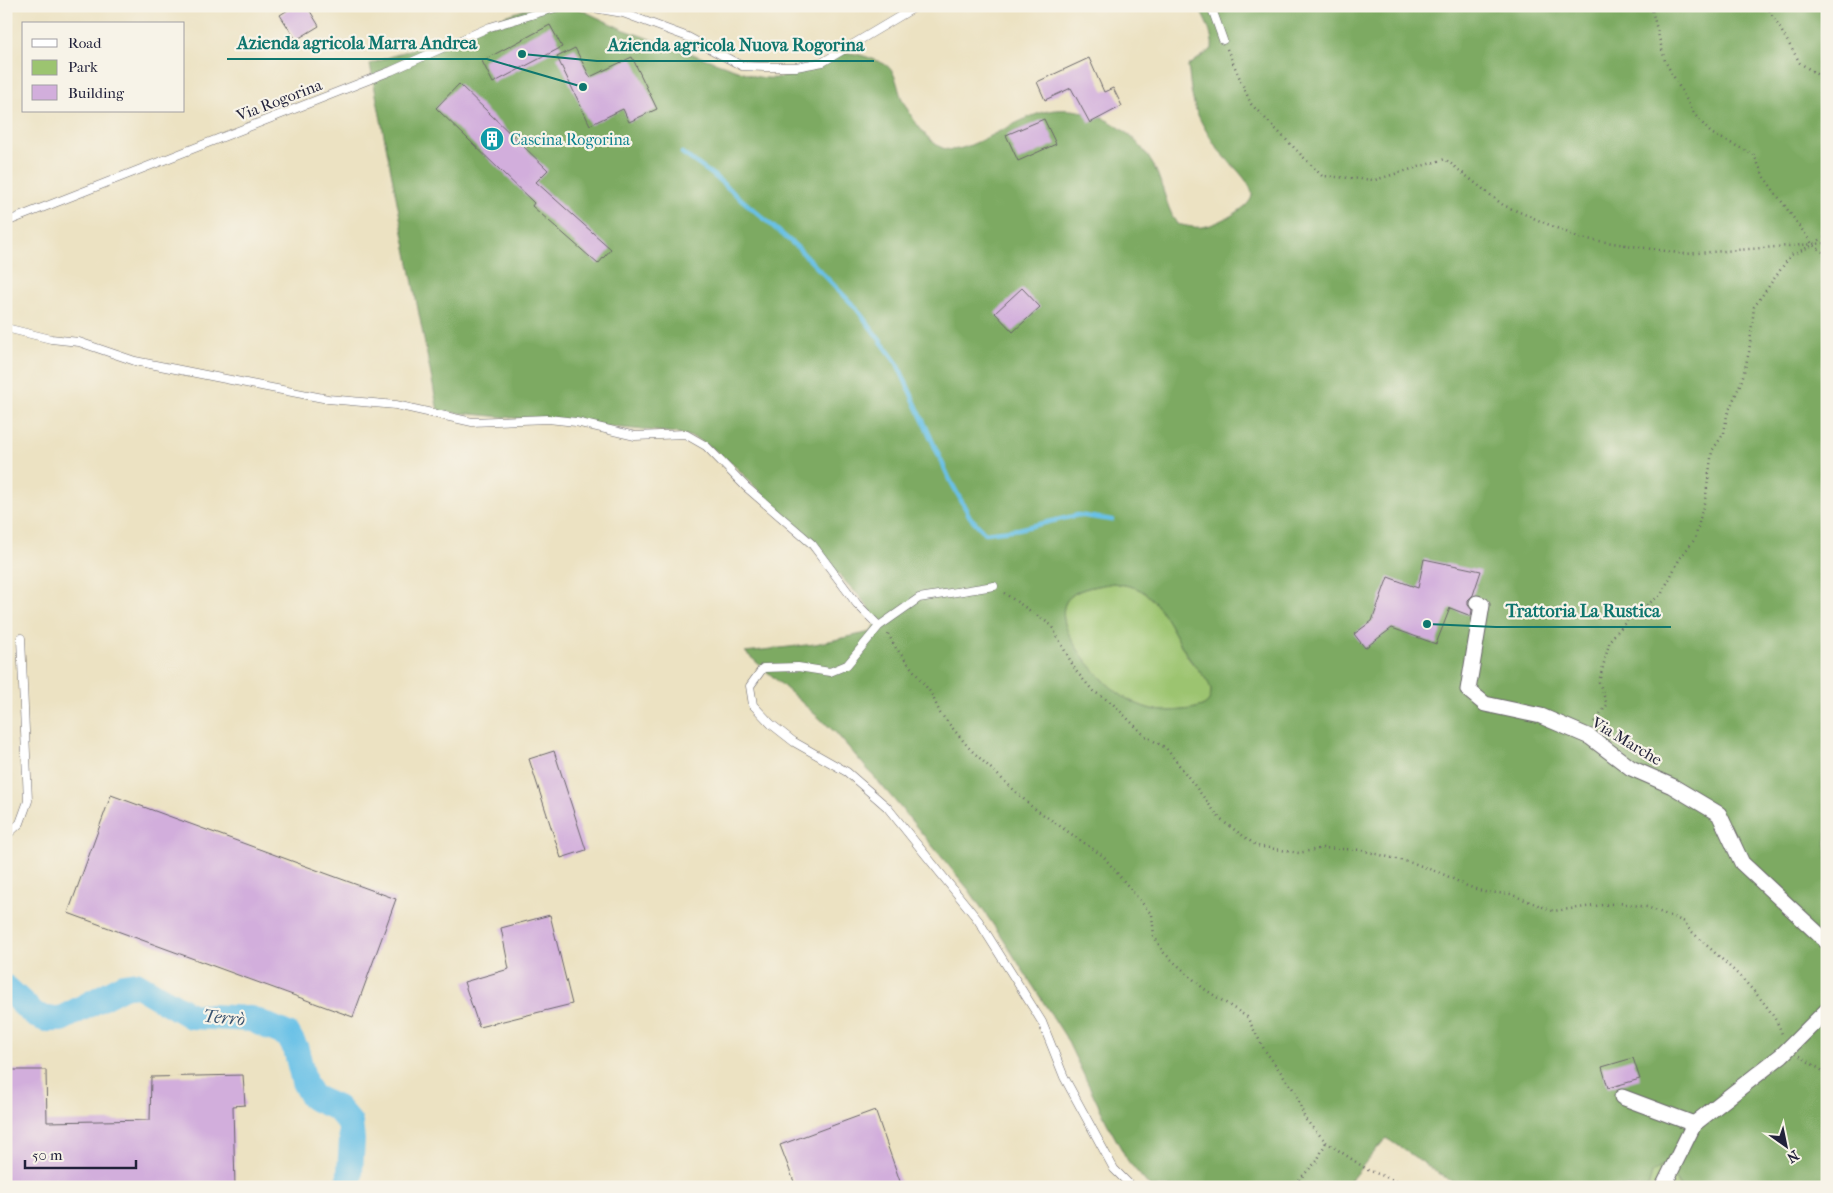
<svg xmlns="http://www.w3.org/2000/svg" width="1833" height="1193" font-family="'IM FELL French Canon',serif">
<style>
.green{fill:#9cc470;stroke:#5f7356}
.forest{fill:#7daa62;stroke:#50664e;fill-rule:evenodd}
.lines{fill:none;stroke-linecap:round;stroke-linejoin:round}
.stream{stroke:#69c1e7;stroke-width:4.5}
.river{stroke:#69c1e7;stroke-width:26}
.building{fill:#d2aedc}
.service-casing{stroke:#69656a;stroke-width:9}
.minor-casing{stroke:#69656a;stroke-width:17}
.path{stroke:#69656a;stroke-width:2.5;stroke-dasharray:1 4;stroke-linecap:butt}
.service{stroke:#fff;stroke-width:8}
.minor{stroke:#fff;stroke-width:15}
.labels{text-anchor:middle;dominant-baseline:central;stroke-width:4.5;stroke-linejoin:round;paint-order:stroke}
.street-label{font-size:16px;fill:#22223b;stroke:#f7f3e8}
.culture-label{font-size:16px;fill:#0d838f;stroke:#f7f3e8;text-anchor:start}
.water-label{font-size:18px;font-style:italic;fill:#37526f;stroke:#f7f3e8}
.leader{fill:none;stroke:#0f766e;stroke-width:2}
.callout-dot{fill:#0f766e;stroke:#f7f3e8;stroke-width:2}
.callout-label{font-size:18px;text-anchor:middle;font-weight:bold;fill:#0f766e;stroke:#f7f3e8;stroke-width:4.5;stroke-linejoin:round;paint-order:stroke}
</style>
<rect width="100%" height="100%" fill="#f7f3e8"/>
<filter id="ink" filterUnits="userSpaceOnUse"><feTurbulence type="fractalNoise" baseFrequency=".02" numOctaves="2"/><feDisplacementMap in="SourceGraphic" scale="10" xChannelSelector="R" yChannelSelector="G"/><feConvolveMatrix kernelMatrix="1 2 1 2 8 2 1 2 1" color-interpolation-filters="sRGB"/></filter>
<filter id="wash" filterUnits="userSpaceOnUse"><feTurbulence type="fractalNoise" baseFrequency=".0096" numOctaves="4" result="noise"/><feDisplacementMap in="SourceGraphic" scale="20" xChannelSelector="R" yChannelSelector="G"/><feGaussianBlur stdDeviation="1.12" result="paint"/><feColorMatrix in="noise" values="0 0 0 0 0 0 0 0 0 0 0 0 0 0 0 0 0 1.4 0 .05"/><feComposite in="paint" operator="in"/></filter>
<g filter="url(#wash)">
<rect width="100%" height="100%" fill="#ece2c2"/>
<g class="green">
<path d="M1113,583C1124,585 1136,586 1145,593C1166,610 1175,637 1189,659C1196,669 1207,677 1211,689C1211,692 1211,698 1209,700C1204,710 1180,710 1170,711C1155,712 1140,706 1127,699C1105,687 1043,622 1070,597C1081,587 1100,586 1113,583Z"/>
<path d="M1661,1167L1671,1173L1680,1187H1648L1652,1173Z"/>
</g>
<path class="forest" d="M534,6H573L622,29L754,76C784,83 799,72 826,60C833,57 839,54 847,53C857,53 871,58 880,62C897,68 896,85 902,99C910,115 928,145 946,149C960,153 983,139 996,133C1011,126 1032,114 1048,111C1088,104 1128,125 1149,158C1163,178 1164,204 1177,224C1187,226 1197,229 1207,226C1219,223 1253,207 1252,194C1250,179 1226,160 1217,148C1208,134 1196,116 1193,100C1190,89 1190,77 1188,66L1212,49C1214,35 1204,18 1198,6H1827V1187H1680L1671,1173L1661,1167L1652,1173L1648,1187H1460L1386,1138L1345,1187H1150L1128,1161L1107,1123L1065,1036L1001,936L969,890L895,801L836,733L745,652L815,644L871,632L878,621L861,598L737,468L715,450L695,438L677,433L438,411L370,64ZM1113,583C1124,585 1136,586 1145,593C1166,610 1175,637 1189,658C1196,668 1207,677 1211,689C1211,692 1211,698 1209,700C1204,710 1180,710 1170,711C1155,712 1140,706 1127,699C1105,687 1043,622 1070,597C1080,587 1100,586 1113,583Z"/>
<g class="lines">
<path class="stream" d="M682,153L713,175L797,247L856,308L897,363L949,478L970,517L985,533L1019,529L1078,515L1112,520"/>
<path class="river" d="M6,988L35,1015L46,1019H61L124,986L136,984L191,1016L251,1019L288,1035L296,1049L304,1082L312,1097L337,1108L350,1123L352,1140L349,1187"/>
</g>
<g id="blocks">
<g class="building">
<path d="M294,6H307L319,26L296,40L280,15Z"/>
<path d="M550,25L562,47L493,83L482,61Z"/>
<path d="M575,48L590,77L632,57L657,109L629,122L623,109L590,125L557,57Z"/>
<path d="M1089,58L1104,92L1113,88L1122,106L1090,123L1071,88L1045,100L1037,82Z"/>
<path d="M459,84L548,170L536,182L611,249L598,264L532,206L534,203L436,108Z"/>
<path d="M1044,119L1056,144L1018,161L1006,135Z"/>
<path d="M1022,288L1040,307L1013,332L995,313Z"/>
<path d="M1424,559L1481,571L1473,595L1468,600V605L1472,610L1471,616L1450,608L1436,644L1392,628L1365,648L1354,634L1372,621L1388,577L1418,588Z"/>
<path d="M554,751L586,850L561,858L529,759Z"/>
<path d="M111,795L396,899L353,1017L68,913Z"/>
<path d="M550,915L572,1004L479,1027L464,982L509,969L501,928Z"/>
<path d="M1633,1058L1640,1079L1608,1088L1602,1067Z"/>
<path d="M6,1070H46L47,1122L150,1120L151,1077L243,1075L245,1105L233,1106L235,1187H6Z"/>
<path d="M875,1110L902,1187H796L780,1145Z"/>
</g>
</g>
</g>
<g filter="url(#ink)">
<use href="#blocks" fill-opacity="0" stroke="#69656a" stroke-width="1"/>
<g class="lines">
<g class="service-casing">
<g id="service">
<path d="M582,6L623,13L688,37L742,66L764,67H796L823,62L917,6"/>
<path d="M1211,6L1223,40"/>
<path d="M6,222L391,71L490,27L562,6"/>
<path d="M6,328L51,339L79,342L135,361L251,384L328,399L396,405L472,422L548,419L576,422L635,436L685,434L706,446L746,487L812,544L857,604L879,626"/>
<path d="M994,586L919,598L879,626L847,665L830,672L798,667L763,668L750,686L753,705L771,724L794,742L847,772L887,807L978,920L1042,1022L1064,1077L1114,1169L1132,1187"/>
<path d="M6,836L20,823L28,801L21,638"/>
</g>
</g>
<g class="minor-casing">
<g id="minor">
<path d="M1477,603L1482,605L1468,690L1485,704L1541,716L1590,737L1631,768L1672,786L1719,814L1742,863L1827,942"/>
<path d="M1622,1097L1694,1124"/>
<path d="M1663,1187L1694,1124L1782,1055L1827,1010"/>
</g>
</g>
<g class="path">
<path d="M1651,6L1665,61L1695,115L1711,133L1754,155L1764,177L1813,245L1827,255"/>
<path d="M1767,6L1800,63L1818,75L1827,86"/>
<path d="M1227,49L1251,104L1322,176L1375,180L1445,159L1503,205L1580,238L1685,254L1827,243"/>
<path d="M1815,243L1827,235"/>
<path d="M1004,593L1051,625L1076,671L1093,691L1112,703L1145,736L1166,748L1221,820L1257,846L1299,853L1323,848L1361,850L1416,864L1445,875L1467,886L1485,892L1510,894L1553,911L1619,903L1647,907L1685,922L1688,928C1715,954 1771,999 1782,1034"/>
<path d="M888,634L896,648L931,693L940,713L970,749L1031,806L1103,856L1152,915L1154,936L1163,952L1203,988L1247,1017L1264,1049L1296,1093L1305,1119L1326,1142L1368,1170L1411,1187"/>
<path d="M1594,722L1607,705L1599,682L1610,640L1632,615L1661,595L1680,558L1695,539L1706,495L1712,451L1724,433L1727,415L1742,380L1749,352L1754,307L1791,255L1811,246"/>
<path d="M1800,1056L1824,1072L1827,1076"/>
<path d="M1292,1187L1317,1161L1326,1142"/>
</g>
<use href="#service" class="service"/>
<use href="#minor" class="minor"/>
</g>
</g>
<defs>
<g id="building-disc" transform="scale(1.25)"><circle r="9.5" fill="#0f9aa8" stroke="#f7f3e8"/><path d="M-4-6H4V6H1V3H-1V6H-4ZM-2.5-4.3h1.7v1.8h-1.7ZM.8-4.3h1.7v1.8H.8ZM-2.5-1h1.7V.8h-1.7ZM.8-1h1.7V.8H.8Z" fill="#fff"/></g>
</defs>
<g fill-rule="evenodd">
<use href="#building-disc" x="492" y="139"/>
</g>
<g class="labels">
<g class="street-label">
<text transform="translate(279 100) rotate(-21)">Via Rogorina</text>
<text transform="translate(1627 741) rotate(31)">Via Marche</text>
</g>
<g class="culture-label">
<text x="510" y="139">Cascina Rogorina</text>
</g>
<g class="water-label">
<text transform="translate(224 1018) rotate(5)">Terrò</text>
</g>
</g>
<path class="leader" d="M583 87L487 59H227M522 54L597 61H874M1427 624L1496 627H1671"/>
<g class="callout-dot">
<circle cx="583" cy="87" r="5"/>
<circle cx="522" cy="54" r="5"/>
<circle cx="1427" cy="624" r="5"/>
</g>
<g class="callout-label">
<text x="357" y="49">Azienda agricola Marra Andrea</text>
<text x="736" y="51">Azienda agricola Nuova Rogorina</text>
<text x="1583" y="617">Trattoria La Rustica</text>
</g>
<rect width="1833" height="1193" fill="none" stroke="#f7f3e8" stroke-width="25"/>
<rect x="22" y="22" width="162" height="90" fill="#f7f3e8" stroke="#a29fa3"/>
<rect x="32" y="39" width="25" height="8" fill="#ffffff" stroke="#a29fa3"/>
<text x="68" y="48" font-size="15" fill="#22223b">Road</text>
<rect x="32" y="60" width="25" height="15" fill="#9cc470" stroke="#a29fa3"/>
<text x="68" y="72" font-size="15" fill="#22223b">Park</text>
<rect x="32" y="85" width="25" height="15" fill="#d2aedc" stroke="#a29fa3"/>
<text x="68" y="98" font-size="15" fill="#22223b">Building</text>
<g transform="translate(1786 1146) rotate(147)" stroke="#f7f3e8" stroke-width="4" paint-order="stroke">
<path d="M0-4L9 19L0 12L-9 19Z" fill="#22223b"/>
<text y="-8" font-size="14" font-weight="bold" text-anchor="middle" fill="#22223b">N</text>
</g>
<path d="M25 1160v8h111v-8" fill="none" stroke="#22223b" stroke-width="2.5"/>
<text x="32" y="1160" font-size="15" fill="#22223b" stroke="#f7f3e8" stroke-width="4" paint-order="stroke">50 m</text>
</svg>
